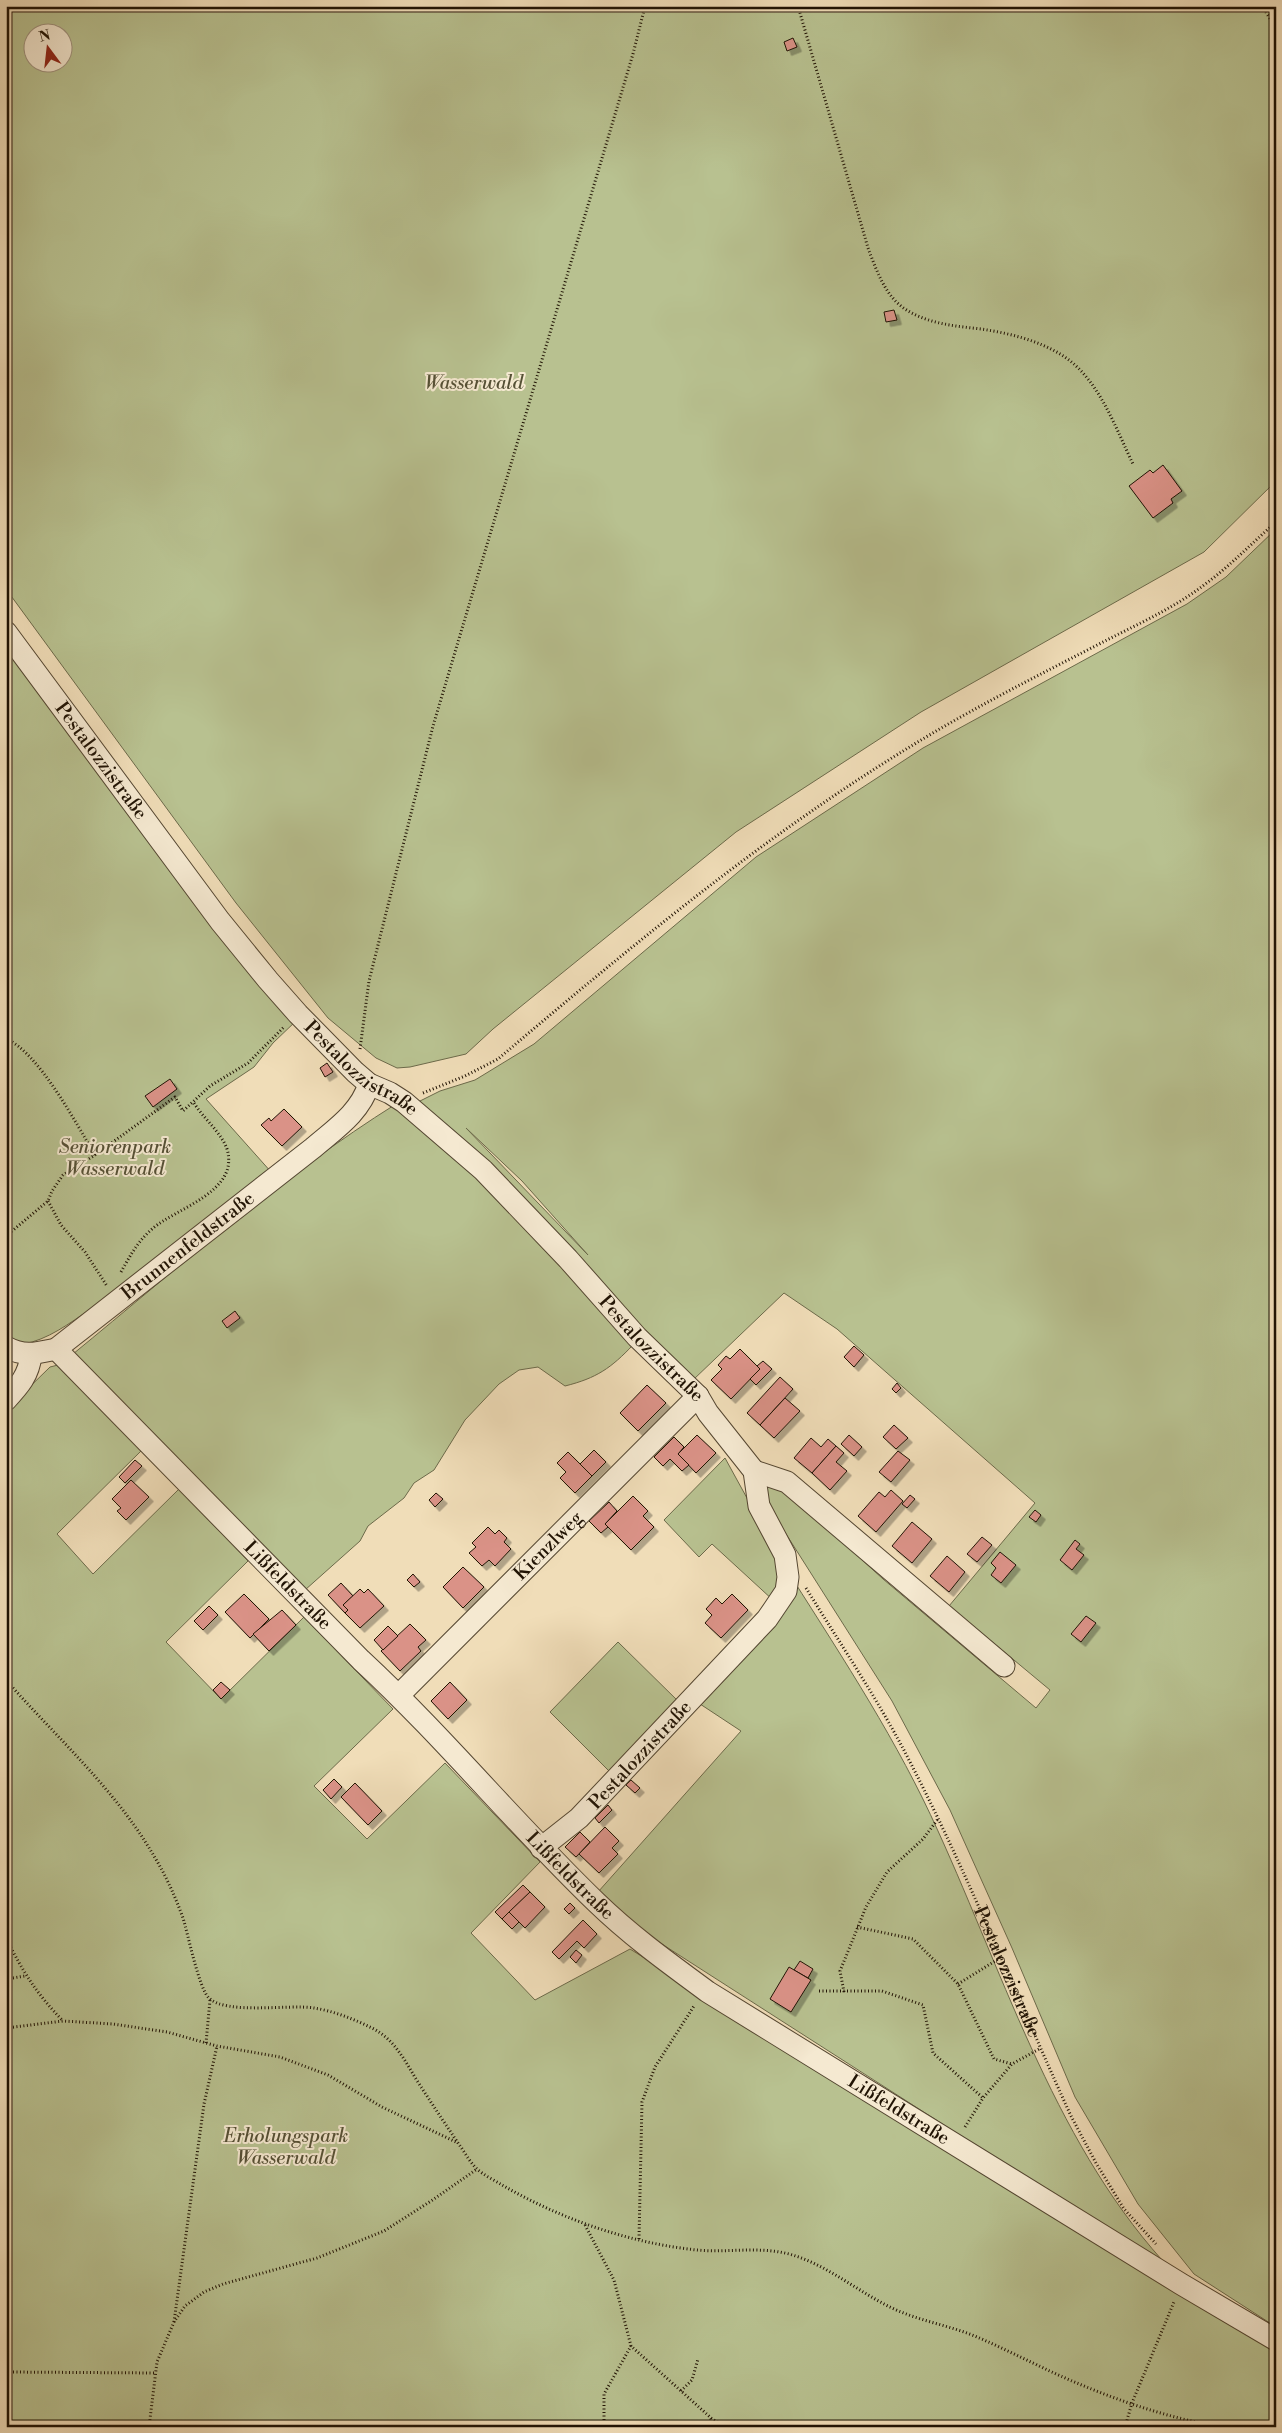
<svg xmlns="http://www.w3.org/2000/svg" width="1282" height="2433" font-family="'Libre Bodoni',serif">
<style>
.green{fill:#b8c190;stroke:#6c6a4a;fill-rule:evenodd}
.building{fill:#da9287;stroke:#201304;filter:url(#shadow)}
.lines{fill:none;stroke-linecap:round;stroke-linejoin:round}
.minor-casing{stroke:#544631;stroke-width:23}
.path{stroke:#201304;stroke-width:3;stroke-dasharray:1 2.5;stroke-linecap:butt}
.minor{stroke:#f5e9d1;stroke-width:21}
.labels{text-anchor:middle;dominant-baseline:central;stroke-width:4;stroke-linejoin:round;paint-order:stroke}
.park-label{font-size:19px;font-style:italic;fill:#555035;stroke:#f5e9d1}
.street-label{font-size:19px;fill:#201304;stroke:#f5e9d1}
</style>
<defs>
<filter id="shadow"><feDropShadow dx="4.5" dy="4.5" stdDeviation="0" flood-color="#0004"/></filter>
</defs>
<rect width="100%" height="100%" fill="#f0ddb8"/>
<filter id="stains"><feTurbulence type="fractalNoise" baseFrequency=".004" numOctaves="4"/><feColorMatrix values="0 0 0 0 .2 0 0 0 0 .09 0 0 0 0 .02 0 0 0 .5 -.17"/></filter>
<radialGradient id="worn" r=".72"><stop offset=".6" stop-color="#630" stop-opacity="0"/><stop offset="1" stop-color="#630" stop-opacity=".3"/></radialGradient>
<g class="green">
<path d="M6,6H1276V481L1204,552L921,712L736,832L493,1029L466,1054L410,1067L397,1068L376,1058L328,1018L236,903L6,589ZM32,32H62V62H32Z"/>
<path d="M1276,529V2327L1194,2274L1138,2204L1075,2097L1012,1948L950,1810L892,1701L767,1504V1487L770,1485L790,1494L883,1579L1036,1708L1050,1690L949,1606L1035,1503L837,1329L784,1293L693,1380L418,1102L440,1091L475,1080L534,1044L756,857L923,748L1187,604L1226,577ZM466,1128L522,1181L588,1255Z"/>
<path d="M14,653L297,1020L273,1043L254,1067L206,1099L272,1173C214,1217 158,1263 98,1304C78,1317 56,1335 32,1342C23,1345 15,1342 6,1340V658Z"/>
<path d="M396,1104L473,1169L633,1345C611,1368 597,1378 565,1386L538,1367L519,1370L499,1384L465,1420L434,1470L414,1483L404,1498L368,1526L360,1541L305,1590L73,1354C178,1268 281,1176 396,1104Z"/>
<path d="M58,1365L142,1450L57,1534L93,1574L179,1489L248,1561L166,1642L221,1699L304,1617L393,1709L314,1786L367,1839L445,1763L540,1862L471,1933L535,2000L630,1949L1276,2349V2427H6V1410L50,1367Z"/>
<path d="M725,1458L781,1560L774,1601L712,1544L699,1557L664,1520Z"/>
<path d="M792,1578C844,1660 898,1742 938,1831C1006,1980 1058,2151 1173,2272L640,1930L598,1892L741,1731L697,1702Z"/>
<path d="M618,1642L680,1703L614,1776L550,1712Z"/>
</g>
<g class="building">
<path d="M793,38L797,47L787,51L784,42Z"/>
<path d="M894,310L897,320L886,322L884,312Z"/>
<path d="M1163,465L1182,491L1171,499L1173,503L1153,518L1129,486L1150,470L1153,473Z"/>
<path d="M327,1063L333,1072L325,1077L320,1068Z"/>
<path d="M170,1079L177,1089L153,1107L145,1096Z"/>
<path d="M284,1109L302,1127L282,1146L261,1125L269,1118L271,1121Z"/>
<path d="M235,1311L240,1318L227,1328L222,1321Z"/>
<path d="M854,1346L864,1355L854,1367L844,1357Z"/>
<path d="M740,1349L760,1369L731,1399L711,1380L722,1369L718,1365L726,1356L730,1359Z"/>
<path d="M763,1361L772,1369L756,1385L750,1379L760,1369L757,1366Z"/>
<path d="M780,1377L793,1389L760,1425L747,1413Z"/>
<path d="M897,1383L901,1388L896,1393L892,1389Z"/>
<path d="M647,1385L666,1403L638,1431L620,1413Z"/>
<path d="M785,1398L800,1411L774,1438L760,1425Z"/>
<path d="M894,1425L908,1438L896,1449L883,1437Z"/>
<path d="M697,1435L716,1453L696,1473L678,1454Z"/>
<path d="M849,1435L862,1447L854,1456L841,1444Z"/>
<path d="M674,1437L684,1447L678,1454L689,1465L682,1471L670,1459L663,1466L654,1457Z"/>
<path d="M811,1438L821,1447L828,1439L836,1446L812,1473L794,1458Z"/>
<path d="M836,1446L844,1453L836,1462L847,1471L830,1490L812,1473Z"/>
<path d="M594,1450L606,1462L592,1476L580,1464Z"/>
<path d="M898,1451L910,1460L891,1482L879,1472Z"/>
<path d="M568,1452L592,1476L575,1493L560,1478L566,1472L557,1463Z"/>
<path d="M135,1460L142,1466L125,1483L119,1477Z"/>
<path d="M131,1480L149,1497L126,1520L117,1511L121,1508L112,1499Z"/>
<path d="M891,1490L903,1501L876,1532L858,1516L879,1492L885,1497Z"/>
<path d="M436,1493L443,1499L435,1507L429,1500Z"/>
<path d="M910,1495L915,1499L907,1508L902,1504Z"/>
<path d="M633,1496L648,1511L643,1516L654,1527L631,1550L605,1524Z"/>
<path d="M609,1502L617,1511L605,1524L608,1527L601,1533L589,1521Z"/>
<path d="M1035,1510L1041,1515L1036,1522L1029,1517Z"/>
<path d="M912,1522L932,1539L912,1563L892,1546Z"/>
<path d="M488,1527L495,1534L499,1530L507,1538L504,1542L511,1549L495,1566L489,1560L482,1566L469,1553L476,1547L472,1543Z"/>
<path d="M982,1537L992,1545L977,1562L967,1554Z"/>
<path d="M1075,1540L1080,1544L1076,1549L1084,1555L1072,1570L1060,1560Z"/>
<path d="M1000,1552L1016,1565L1001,1583L991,1575L996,1568L991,1563Z"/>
<path d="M947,1556L965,1572L949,1592L930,1576Z"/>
<path d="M463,1567L484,1587L463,1608L443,1587Z"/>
<path d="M413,1574L420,1582L414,1587L407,1580Z"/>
<path d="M341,1583L353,1596L343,1605L348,1610L345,1613L328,1595Z"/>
<path d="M360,1589L364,1593L368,1589L384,1606L360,1628L345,1613L348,1610L343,1605Z"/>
<path d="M244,1594L269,1619L250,1638L225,1612Z"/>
<path d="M732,1594L748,1610L721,1638L705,1623L712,1615L706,1609L716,1598L722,1604Z"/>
<path d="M209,1606L218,1615L203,1630L194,1621Z"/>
<path d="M282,1610L296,1625L269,1651L253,1634Z"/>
<path d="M1086,1616L1096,1623L1081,1642L1071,1634Z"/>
<path d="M410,1624L426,1640L418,1647L421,1651L400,1671L381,1651Z"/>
<path d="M388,1626L398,1636L383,1650L374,1640Z"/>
<path d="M221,1682L230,1690L221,1699L213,1690Z"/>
<path d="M450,1682L467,1700L448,1719L431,1701Z"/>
<path d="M334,1779L342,1787L331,1799L323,1790Z"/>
<path d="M631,1780L640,1788L635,1793L626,1785Z"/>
<path d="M355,1783L382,1811L368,1825L341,1797Z"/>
<path d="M608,1805L612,1810L599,1823L595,1818Z"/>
<path d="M605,1827L619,1841L612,1848L618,1854L599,1873L579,1854Z"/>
<path d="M580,1832L590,1842L576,1857L565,1847Z"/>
<path d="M523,1885L530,1892L502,1919L495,1912Z"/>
<path d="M530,1892L545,1907L525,1928L509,1912Z"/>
<path d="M570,1903L575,1908L569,1914L564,1909Z"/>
<path d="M509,1912L519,1922L512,1929L502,1919Z"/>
<path d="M583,1920L597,1934L584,1948L577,1941L559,1959L552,1952Z"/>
<path d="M576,1950L582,1955L576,1963L570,1957Z"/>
<path d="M800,1961L813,1969L808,1978L794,1970Z"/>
<path d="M789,1967L811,1980L791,2012L770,1999Z"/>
</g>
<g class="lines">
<g class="minor-casing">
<g id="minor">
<path id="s2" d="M6,632L220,921L268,980L298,1014L355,1072L369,1084L390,1093L404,1102L483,1170L568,1259L637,1337L698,1396L708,1413L754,1471L759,1506L785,1555L788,1577L786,1591L767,1619L579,1818L541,1848"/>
<path id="s3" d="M6,1347C24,1357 37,1353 56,1349L313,1148C335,1129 360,1113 369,1084"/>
<path id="s4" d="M56,1349L361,1660C444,1737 515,1824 596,1902C631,1936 670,1964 708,1992L1181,2284L1276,2340"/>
<path d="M6,1400C19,1386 29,1375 31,1355"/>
<path d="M754,1471L787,1482L1004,1666"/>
<path id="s5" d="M399,1695L698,1396"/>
</g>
</g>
<g class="path">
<path d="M798,6L868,248C876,269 885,296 905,309C928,324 955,326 981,329C1008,333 1037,340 1060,354C1098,376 1115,427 1133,464"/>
<path d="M1262,6L1276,28"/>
<path d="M6,1039C38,1051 77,1125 95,1155"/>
<path d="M360,1049L369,981L433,726L633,54L645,6"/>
<path d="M423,1093L465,1076L498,1059C629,948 761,838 908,748C971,709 1039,675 1105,641C1138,624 1174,608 1204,585C1230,566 1252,543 1276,522"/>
<path d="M48,1201L61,1225L85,1252L107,1286"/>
<path d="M6,1236L48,1201L52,1191L63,1175L95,1155L175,1097L183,1111L210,1086L248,1063L284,1027"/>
<path d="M121,1272C130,1256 138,1241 152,1229C176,1208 240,1192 227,1149C221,1132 203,1118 194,1103"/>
<path id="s1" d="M806,1588C841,1645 879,1701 909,1760C969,1876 1017,1998 1071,2116L1096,2163L1124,2209L1156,2244"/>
<path d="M6,1680C57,1738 115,1789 154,1856C166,1876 175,1896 183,1918C188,1934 199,1989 209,1998C226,2015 289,2004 314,2008C333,2011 354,2019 372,2028C394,2039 404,2059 416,2079C430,2101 444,2122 458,2143C464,2151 469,2161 476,2168C483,2175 494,2180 502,2185C561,2219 629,2243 697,2250C727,2253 758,2246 789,2254C826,2264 857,2291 890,2307C918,2321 949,2325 977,2337C1003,2348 1028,2361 1054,2373C1107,2397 1163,2417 1221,2427"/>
<path d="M857,1927L913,1939L958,1984L994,2059L1012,2064"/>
<path d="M6,1938C23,1972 36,1993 63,2021"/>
<path d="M6,1979L25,1976"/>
<path d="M958,1984L1000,1958"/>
<path d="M819,1991H882L923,2005L933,2053L983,2098"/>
<path d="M844,1992L840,1971L866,1907L887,1872L923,1839L938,1819"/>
<path d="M6,2028L63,2021L113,2024L167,2032L217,2046L280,2057L328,2075L382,2107L458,2143"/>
<path d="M206,2043L210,2000"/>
<path d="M965,2127L983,2098L1012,2064L1041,2048"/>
<path d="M585,2225L614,2280L631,2346L710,2417L714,2427"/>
<path d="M639,2239L642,2102L655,2067L694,2006"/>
<path d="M174,2322L204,2104L217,2046"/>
<path d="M6,2372L156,2373"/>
<path d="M681,2391L692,2380L698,2359"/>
<path d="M711,2418L725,2427"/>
<path d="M149,2427L157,2362L174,2322L185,2306L204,2292L223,2284L317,2258L384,2231L431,2201L477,2169"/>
<path d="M604,2427V2394L631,2346"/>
<path d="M1125,2427L1132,2403L1174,2302"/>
</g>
<use href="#minor" class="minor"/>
</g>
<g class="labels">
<g class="park-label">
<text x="474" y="383">Wasserwald</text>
<text x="115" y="1147">Seniorenpark<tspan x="115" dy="22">Wasserwald</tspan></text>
<text x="286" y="2136">Erholungspark<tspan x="286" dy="22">Wasserwald</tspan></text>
</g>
<g class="street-label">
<text stroke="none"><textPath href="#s2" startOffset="160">Pestalozzistraße</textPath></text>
<text stroke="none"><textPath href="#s2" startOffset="565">Pestalozzistraße</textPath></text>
<text stroke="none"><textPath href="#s3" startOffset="219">Brunnenfeldstraße</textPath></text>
<text stroke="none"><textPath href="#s2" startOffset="970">Pestalozzistraße</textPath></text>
<text stroke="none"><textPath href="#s5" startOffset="211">Kienzlweg</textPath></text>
<text stroke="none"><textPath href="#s4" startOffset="331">Lißfeldstraße</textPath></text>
<text transform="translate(640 1755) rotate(-47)">Pestalozzistraße</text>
<text stroke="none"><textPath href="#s4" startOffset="736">Lißfeldstraße</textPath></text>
<text stroke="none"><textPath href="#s1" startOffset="434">Pestalozzistraße</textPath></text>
<text stroke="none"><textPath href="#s4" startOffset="1141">Lißfeldstraße</textPath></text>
</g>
</g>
<rect width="1282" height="2433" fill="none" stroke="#f0ddb8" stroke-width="25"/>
<rect x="8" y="8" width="1267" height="2418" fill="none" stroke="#201304" stroke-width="2.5"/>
<rect x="12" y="12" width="1257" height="2408" fill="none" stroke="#201304"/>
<g transform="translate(48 48) rotate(345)"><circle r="24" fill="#f5e9d1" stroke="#a0937f"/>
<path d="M0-4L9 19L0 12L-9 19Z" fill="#8f2418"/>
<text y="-8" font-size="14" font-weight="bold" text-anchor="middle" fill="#201304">N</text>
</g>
<rect width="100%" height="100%" filter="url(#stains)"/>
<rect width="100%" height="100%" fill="url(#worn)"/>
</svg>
